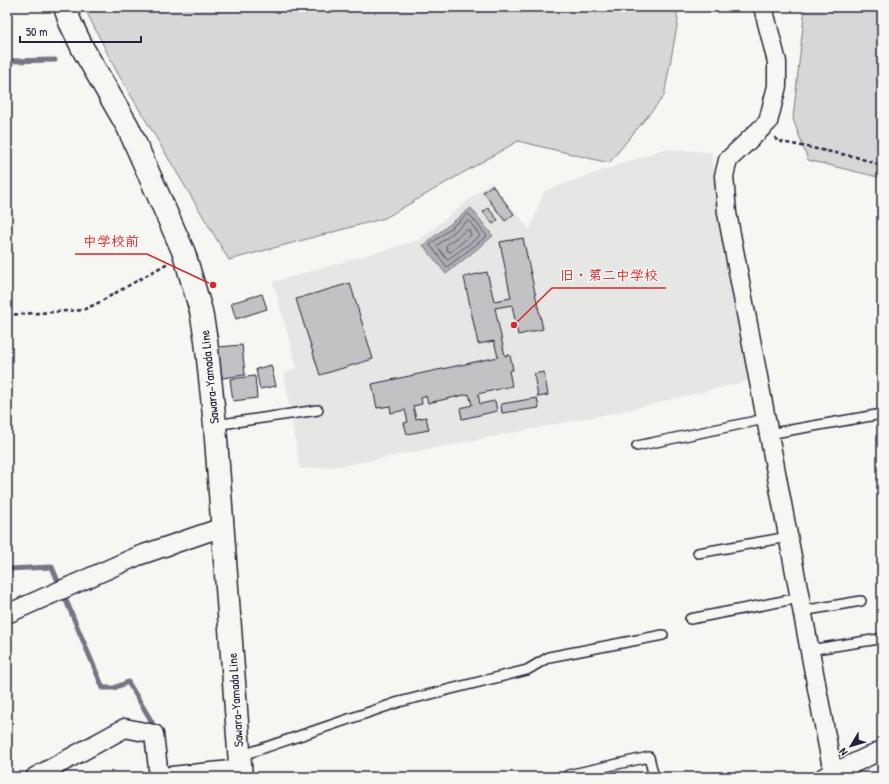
<svg xmlns="http://www.w3.org/2000/svg" width="889" height="784" font-family="'Patrick Hand','Klee One',sans-serif">
<style>
.built{fill:#e6e6e4}
.green{fill:#d7d7d7;stroke:#7c7c89}
.water{fill:#adadb3;stroke:#757583}
.lines{fill:none;stroke-linecap:round;stroke-linejoin:round}
.shore{stroke:#5a5a6b;stroke-width:1}
.stream{stroke:#757583;stroke-width:5}
.building{fill:#c2c2c4;stroke:#22223b}
.service-casing{stroke:#22223b;stroke-width:12}
.minor-casing{stroke:#22223b;stroke-width:21}
.primary-casing{stroke:#22223b;stroke-width:25}
.path{stroke:#22223b;stroke-width:2.5;stroke-dasharray:4 3;stroke-linecap:butt}
.service{stroke:#f6f6f2;stroke-width:9}
.minor{stroke:#f6f6f2;stroke-width:18}
.primary{stroke:#f6f6f2;stroke-width:22}
.labels{text-anchor:middle;dominant-baseline:central;stroke-width:3;stroke-linejoin:round;paint-order:stroke}
.street-label{font-size:13px;fill:#22223b;stroke:#f6f6f2}
.leader{fill:none;stroke:#d62828;stroke-width:1.5}
.callout-dot{fill:#d62828;stroke:#f6f6f2;stroke-width:1.5}
.callout-label{font-size:14px;text-anchor:middle;font-weight:bold;fill:#d62828;stroke:#f6f6f2;stroke-width:3;stroke-linejoin:round;paint-order:stroke}
</style>
<rect width="100%" height="100%" fill="#f6f6f2"/>
<filter id="ink" filterUnits="userSpaceOnUse"><feTurbulence type="fractalNoise" baseFrequency=".025" numOctaves="2"/><feDisplacementMap in="SourceGraphic" scale="8" xChannelSelector="R" yChannelSelector="G"/><feConvolveMatrix kernelMatrix="1 2 1 2 8 2 1 2 1" color-interpolation-filters="sRGB"/></filter>
<g filter="url(#ink)">
<path class="built" d="M664,149L711,152L752,380L619,412L342,466L300,469L284,373L297,368L273,282L419,240L491,182L530,230L544,191Z"/>
<g class="green">
<path d="M84,7H676L678,21L664,96L609,163L518,141L385,218L229,260L117,72Z"/>
<path d="M805,7H882V178L808,160L793,119Z"/>
</g>
<path class="water" d="M471,208L493,236L446,274L423,245Z"/>
<g class="lines">
<g class="shore">
<path d="M469,214L487,236L447,267L430,245Z"/>
<path d="M468,221L470,222L480,236L447,260L437,246Z"/>
<path d="M467,230H469L471,235L450,252L448,251L446,246Z"/>
</g>
<g class="stream">
<path d="M7,61L55,60"/>
<path d="M7,569L52,567L103,688H114L128,682L152,722"/>
</g>
</g>
<g class="building">
<path d="M492,185L514,214L505,221L483,192Z"/>
<path d="M488,208L498,220L493,224L483,212Z"/>
<path d="M523,238L543,329L518,335L512,305L495,308L505,356L510,355L513,370L509,371L512,386L478,394L480,404L495,401L497,411L462,419L460,408L472,405L469,394L428,403L426,396L421,398L422,404L413,406L416,419L426,417L429,430L407,434L404,423L408,422L405,410L391,413L390,406L377,408L372,384L498,357L494,341L478,344L464,277L487,272L494,301L511,298L500,242Z"/>
<path d="M350,283L373,359L320,375L296,299Z"/>
<path d="M262,294L267,309L236,319L231,303Z"/>
<path d="M242,345L245,375L222,378L218,347Z"/>
<path d="M271,365L276,386L260,389L256,369Z"/>
<path d="M544,372L548,395L538,397L534,374Z"/>
<path d="M255,376L257,398L233,401L230,379Z"/>
<path d="M537,398L539,408L502,413L501,404Z"/>
</g>
<g class="lines">
<g class="service-casing">
<g id="service">
<path d="M215,425L318,410"/>
<path d="M768,434L882,414"/>
<path d="M637,446L765,419"/>
<path d="M698,553L788,537"/>
<path d="M802,611L861,601"/>
<path d="M690,619L799,598"/>
<path d="M809,650L879,639"/>
<path d="M240,756L399,702L527,670L549,657L663,635"/>
<path d="M568,775L649,757L654,777"/>
</g>
</g>
<g class="minor-casing">
<g id="minor">
<path d="M763,7L777,62V86L768,122L728,160L724,176L727,213L833,773"/>
<path d="M7,614L138,556L223,527"/>
<path d="M35,777L125,728L154,734L159,777"/>
<path d="M161,777L241,769"/>
<path d="M824,777L882,750"/>
</g>
</g>
<g class="primary-casing">
<path id="primary" d="M65,7L70,22L83,49L128,127L184,253L201,311L206,340L215,425L241,777"/>
</g>
<g class="path">
<path d="M775,137L777,141L856,157L882,166"/>
<path d="M7,315L83,310L98,303L168,263"/>
</g>
<use href="#service" class="service"/>
<use href="#minor" class="minor"/>
<use href="#primary" class="primary"/>
</g>
</g>
<g class="labels">
<g class="street-label">
<text transform="translate(209 377) rotate(-96)">Sawara-Yamada Line</text>
<text transform="translate(235 700) rotate(-94)">Sawara-Yamada Line</text>
</g>
</g>
<path class="leader" d="M213 285L147 254H75M514 325L552 288H666"/>
<g class="callout-dot">
<circle cx="213" cy="285" r="4"/>
<circle cx="514" cy="325" r="4"/>
</g>
<g class="callout-label">
<text x="111" y="246">中学校前</text>
<text x="609" y="280">旧・第二中学校</text>
</g>
<rect width="889" height="784" fill="none" stroke="#f6f6f2" stroke-width="24"/>
<rect x="12" y="12" width="865" height="760" fill="none" stroke="#22223b" stroke-width="1.5" filter="url(#ink)"/>
<g transform="translate(851 746) rotate(232)" stroke="#f6f6f2" stroke-width="3" paint-order="stroke">
<path d="M0-3L7 15L0 10L-7 15Z" fill="#22223b"/>
<text y="-6" font-size="11" font-weight="bold" text-anchor="middle" fill="#22223b">N</text>
</g>
<path d="M20 36v6h121v-6" fill="none" stroke="#22223b" stroke-width="2"/>
<text x="26" y="36" font-size="12" fill="#22223b" stroke="#f6f6f2" stroke-width="3" paint-order="stroke">50 m</text>
</svg>
